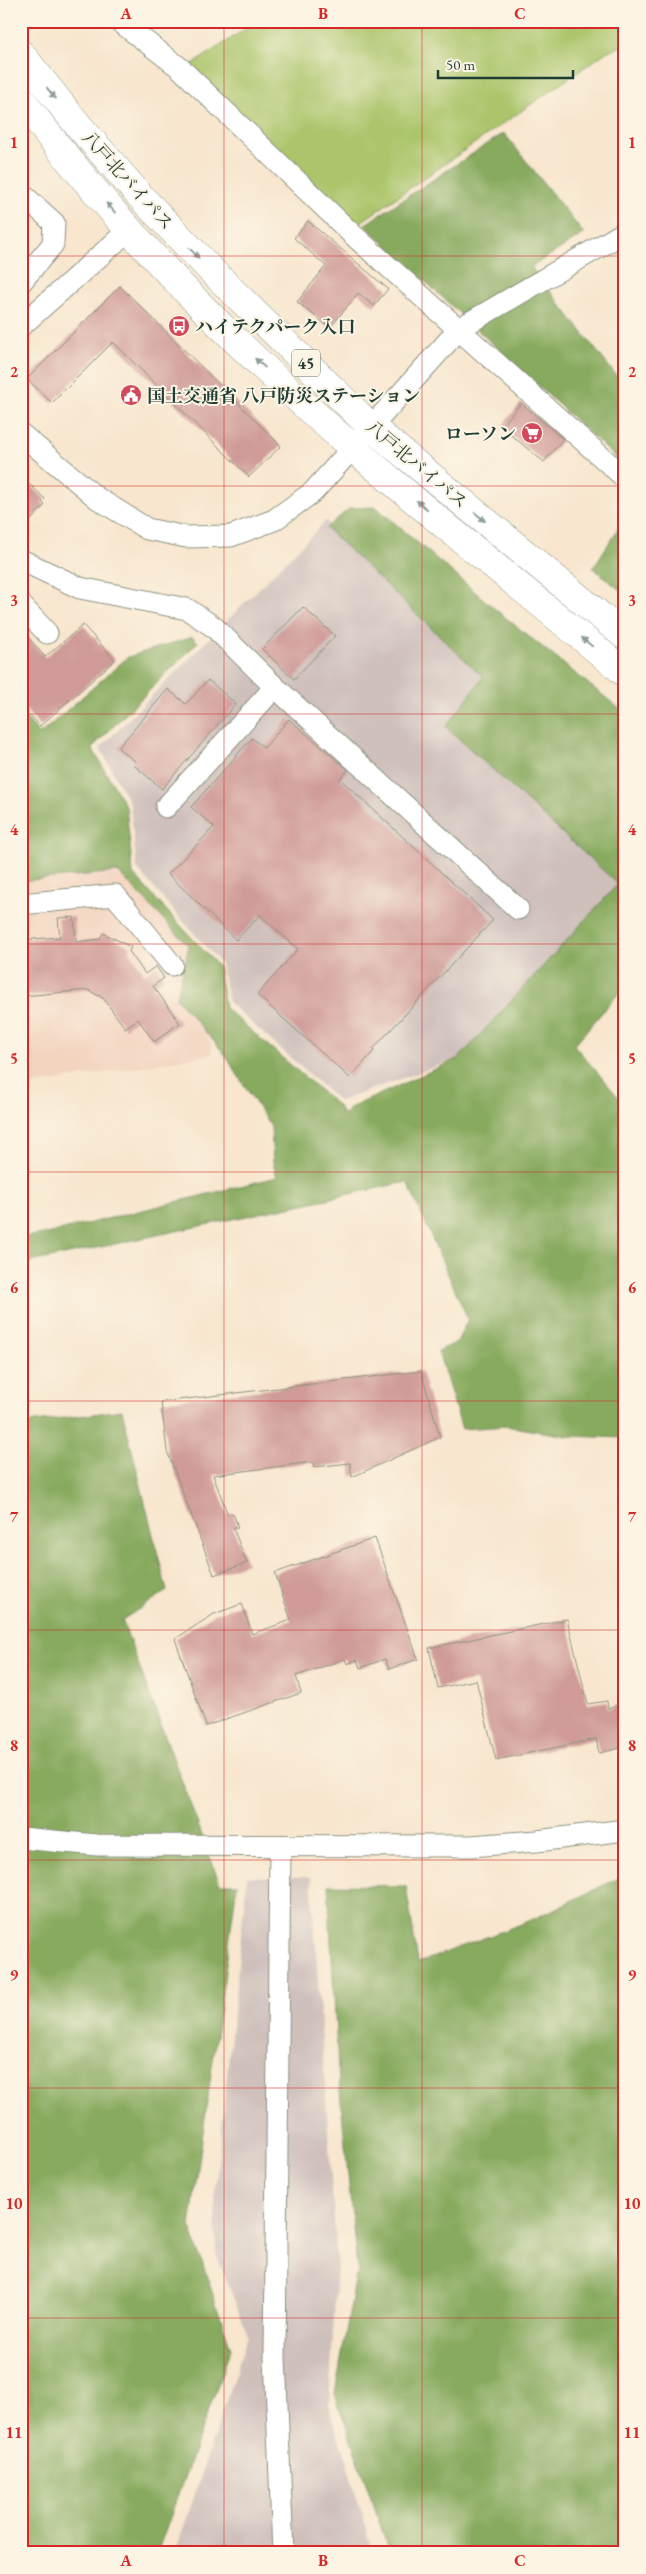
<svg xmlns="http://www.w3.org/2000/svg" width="646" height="2574" font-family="'EB Garamond','Noto Serif JP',serif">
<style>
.built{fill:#f3d4bf}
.industrial{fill:#cfc0bb}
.green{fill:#abc56b;stroke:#658150}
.forest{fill:#88aa5f;stroke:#54744a}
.building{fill:#cf9a97}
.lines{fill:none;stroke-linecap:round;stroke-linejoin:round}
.minor-casing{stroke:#8c9281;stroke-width:23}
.highway-casing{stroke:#8c9281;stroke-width:29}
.minor{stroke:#fff;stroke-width:21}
.highway{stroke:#fff;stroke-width:28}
.oneway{fill:#8f9e9a}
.grid{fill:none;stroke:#d62828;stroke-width:1;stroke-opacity:0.55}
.labels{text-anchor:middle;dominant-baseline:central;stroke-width:4;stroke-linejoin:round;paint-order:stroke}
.shield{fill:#fcf5e5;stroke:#617469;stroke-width:1}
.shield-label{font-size:16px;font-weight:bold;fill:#1f3d34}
.street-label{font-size:18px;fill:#1f3d34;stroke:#fcf5e5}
.poi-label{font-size:18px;font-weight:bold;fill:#1f3d34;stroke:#fcf5e5;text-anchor:start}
.neatline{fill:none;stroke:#d62828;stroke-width:2}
.grid-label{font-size:16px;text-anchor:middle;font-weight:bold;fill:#d62828}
</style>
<rect width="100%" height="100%" fill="#fcf5e5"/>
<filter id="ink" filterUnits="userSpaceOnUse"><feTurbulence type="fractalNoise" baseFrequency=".02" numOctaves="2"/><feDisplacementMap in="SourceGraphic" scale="10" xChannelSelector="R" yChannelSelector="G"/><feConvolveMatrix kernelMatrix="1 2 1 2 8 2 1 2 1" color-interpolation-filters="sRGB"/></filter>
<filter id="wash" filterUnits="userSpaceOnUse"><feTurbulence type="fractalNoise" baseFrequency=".0096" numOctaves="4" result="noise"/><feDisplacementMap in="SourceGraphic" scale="20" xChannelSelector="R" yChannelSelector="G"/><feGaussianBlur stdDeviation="1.12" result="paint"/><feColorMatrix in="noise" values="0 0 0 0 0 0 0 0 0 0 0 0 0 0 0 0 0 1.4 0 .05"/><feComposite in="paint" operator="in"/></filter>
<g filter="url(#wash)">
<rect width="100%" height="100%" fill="#f8e6ce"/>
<path class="built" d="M121,865L201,961L212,1054L21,1087V878Z"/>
<g class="industrial">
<path d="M326,521L625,780V877L459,1058L339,1101L228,1002L221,964L137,869L130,804L100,748Z"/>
<path d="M247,1877H311L337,2266L329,2404L374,2553H175L248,2335L216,2254L215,2193Z"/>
</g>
<path class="green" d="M257,21H625V45L608,51L358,224L190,66Z"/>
<g class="forest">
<path d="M504,133L584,234L531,267L625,387V466L364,225Z"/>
<path d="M376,507L501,614L625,713V986L574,1045L625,1105V1438L568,1436L506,1426L462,1429L438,1351L457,1342L468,1319L407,1182L21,1264V1237L46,1234L277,1177L273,1162L271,1127L223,1052L176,998L189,946L118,872L21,881V713L40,734L128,657L192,637L198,642L92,748L126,807L133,874L218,966L225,1008L337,1105L344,1115L350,1108L459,1058L618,884L446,727L483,677L326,528L350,508Z"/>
<path d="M625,518V594L593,568Z"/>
<path d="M122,1410L167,1591L122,1620L220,1884H237L190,2227L231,2348L157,2553H21V1424Z"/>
<path d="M625,1875V2553H390L335,2394L357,2269L338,2070L328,1885L406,1886L418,1963L529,1921Z"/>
</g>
<g id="blocks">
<g class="building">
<path d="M308,221L388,289L374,306L358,293L330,328L297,302L326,266L294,238Z"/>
<path d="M120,286L281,446L249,477L113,342L52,403L27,379Z"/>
<path d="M521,403L563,439L544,462L501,427Z"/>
<path d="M21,476L45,499L42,502L45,505L31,520L21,511Z"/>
<path d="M303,607L335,636L294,679L262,649Z"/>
<path d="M83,625L115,660L40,726L21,705V629L45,657Z"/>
<path d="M208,680L236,704L162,789L134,765L136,762L118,748L168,689L186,704Z"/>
<path d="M289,719L348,770L340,779L493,920L373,1049L374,1051L350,1078L257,995L298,949L260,915L236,940L168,874L214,827L191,807L252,738L264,748Z"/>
<path d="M74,917L76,942L100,939L103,933L131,947L129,951L145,974L156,966L164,978L153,986L180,1023L154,1042L138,1019L125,1028L103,998L88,990L23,996L21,940L60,937L58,918Z"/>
<path d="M421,1371L440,1437L352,1477L350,1463L314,1467L313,1462L213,1475L228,1515L233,1513L238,1527L233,1528L247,1563L214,1575L167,1451L161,1402Z"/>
<path d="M375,1538L418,1659L389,1669L385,1659L360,1668L357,1660L347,1664L345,1659L296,1676L301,1693L206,1726L175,1639L214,1614L242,1604L252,1634L291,1620L275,1573Z"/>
<path d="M567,1619L588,1704L607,1701L608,1709L625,1702V1747L599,1753L596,1739L496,1760L476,1680L438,1688L429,1648Z"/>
</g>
</g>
</g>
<g filter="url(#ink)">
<use href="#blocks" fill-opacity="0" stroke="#8c9281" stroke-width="1"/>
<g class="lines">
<g class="minor-casing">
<g id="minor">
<path d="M119,21L180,68L352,234L625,478"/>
<path d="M21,193L54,223L53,244L21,282"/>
<path d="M21,326L130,229"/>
<path d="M21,434L97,498L147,529L186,537L231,536L274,520L313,492L460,328L625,232"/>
<path d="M21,560L80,588L187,609L214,627L275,687L518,909"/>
<path d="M21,605L47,633"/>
<path d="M166,807L275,687"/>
<path d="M21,904L115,895L172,965"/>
<path d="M21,1838L97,1845L471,1846L537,1841L625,1830"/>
<path d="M280,1846L275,2356L283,2553"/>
</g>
</g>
<g class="highway-casing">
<g id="highway">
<path d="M21,54L72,118L140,196L207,266L371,427L625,636"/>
<path d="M21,99C117,227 232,343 353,448C442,525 535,598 625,673"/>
</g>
</g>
<use href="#minor" class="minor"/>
<use href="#highway" class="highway"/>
</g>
<defs><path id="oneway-solid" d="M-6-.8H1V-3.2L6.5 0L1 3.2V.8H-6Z" transform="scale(1.25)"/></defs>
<g class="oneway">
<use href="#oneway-solid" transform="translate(51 93) rotate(52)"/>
<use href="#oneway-solid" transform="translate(111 208) rotate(-132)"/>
<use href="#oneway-solid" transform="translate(194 253) rotate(46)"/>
<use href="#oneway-solid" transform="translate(260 363) rotate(-137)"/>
<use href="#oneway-solid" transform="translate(422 505) rotate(-140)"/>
<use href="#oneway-solid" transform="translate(480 517) rotate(40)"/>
<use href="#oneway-solid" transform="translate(587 642) rotate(-140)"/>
</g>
</g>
<path class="grid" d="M224,21V2553M422,21V2553M21,256H625M21,486H625M21,714H625M21,944H625M21,1172H625M21,1401H625M21,1630H625M21,1860H625M21,2088H625M21,2318H625"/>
<defs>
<g id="bus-disc" transform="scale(1.125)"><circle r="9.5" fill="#d1495b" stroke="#fcf5e5"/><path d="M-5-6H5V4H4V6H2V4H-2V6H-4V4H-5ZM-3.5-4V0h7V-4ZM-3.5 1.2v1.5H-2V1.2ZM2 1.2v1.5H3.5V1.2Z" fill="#fff"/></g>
<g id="civic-disc" transform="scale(1.125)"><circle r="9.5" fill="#d1495b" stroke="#fcf5e5"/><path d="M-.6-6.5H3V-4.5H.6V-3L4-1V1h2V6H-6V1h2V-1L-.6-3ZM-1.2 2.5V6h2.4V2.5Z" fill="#fff"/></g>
<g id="supermarket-disc" transform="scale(1.125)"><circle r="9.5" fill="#d1495b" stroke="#fcf5e5"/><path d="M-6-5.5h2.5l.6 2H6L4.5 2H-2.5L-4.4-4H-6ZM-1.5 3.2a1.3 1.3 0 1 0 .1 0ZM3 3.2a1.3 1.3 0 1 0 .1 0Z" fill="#fff"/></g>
</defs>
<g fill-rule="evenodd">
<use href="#bus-disc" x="179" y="326"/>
<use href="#civic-disc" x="131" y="395"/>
<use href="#supermarket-disc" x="532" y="433"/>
</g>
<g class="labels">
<rect class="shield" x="292" y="349.5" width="28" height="27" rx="4"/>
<g class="shield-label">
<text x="306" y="363">45</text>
</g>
<g class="street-label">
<text transform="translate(128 180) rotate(48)">八戸北バイパス</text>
<text transform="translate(417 464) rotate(40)">八戸北バイパス</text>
</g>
<g class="poi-label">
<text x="195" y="326">ハイテクパーク入口</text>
<text x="147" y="395">国土交通省 八戸防災ステーション</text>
<text x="516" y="433" text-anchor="end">ローソン</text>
</g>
</g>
<rect width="646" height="2574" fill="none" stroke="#fcf5e5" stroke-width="55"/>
<path d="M438 70v8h135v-8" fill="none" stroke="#1f3d34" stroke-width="2.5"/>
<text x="446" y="70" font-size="15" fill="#1f3d34" stroke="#fcf5e5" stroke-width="4" paint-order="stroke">50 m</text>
<rect x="28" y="28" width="590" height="2518" class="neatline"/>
<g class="grid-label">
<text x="126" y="19">A</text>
<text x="323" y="19">B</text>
<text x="520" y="19">C</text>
<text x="14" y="148">1</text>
<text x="632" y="148">1</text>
<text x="14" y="377">2</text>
<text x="632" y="377">2</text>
<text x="14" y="606">3</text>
<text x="632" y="606">3</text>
<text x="14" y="835">4</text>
<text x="632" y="835">4</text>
<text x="14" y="1064">5</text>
<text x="632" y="1064">5</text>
<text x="14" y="1293">6</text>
<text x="632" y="1293">6</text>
<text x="14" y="1522">7</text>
<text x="632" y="1522">7</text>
<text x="14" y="1751">8</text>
<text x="632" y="1751">8</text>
<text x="14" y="1980">9</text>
<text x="632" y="1980">9</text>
<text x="14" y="2209">10</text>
<text x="632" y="2209">10</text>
<text x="14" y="2438">11</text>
<text x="632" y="2438">11</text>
<text x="126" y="2566">A</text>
<text x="323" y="2566">B</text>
<text x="520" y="2566">C</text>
</g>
</svg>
